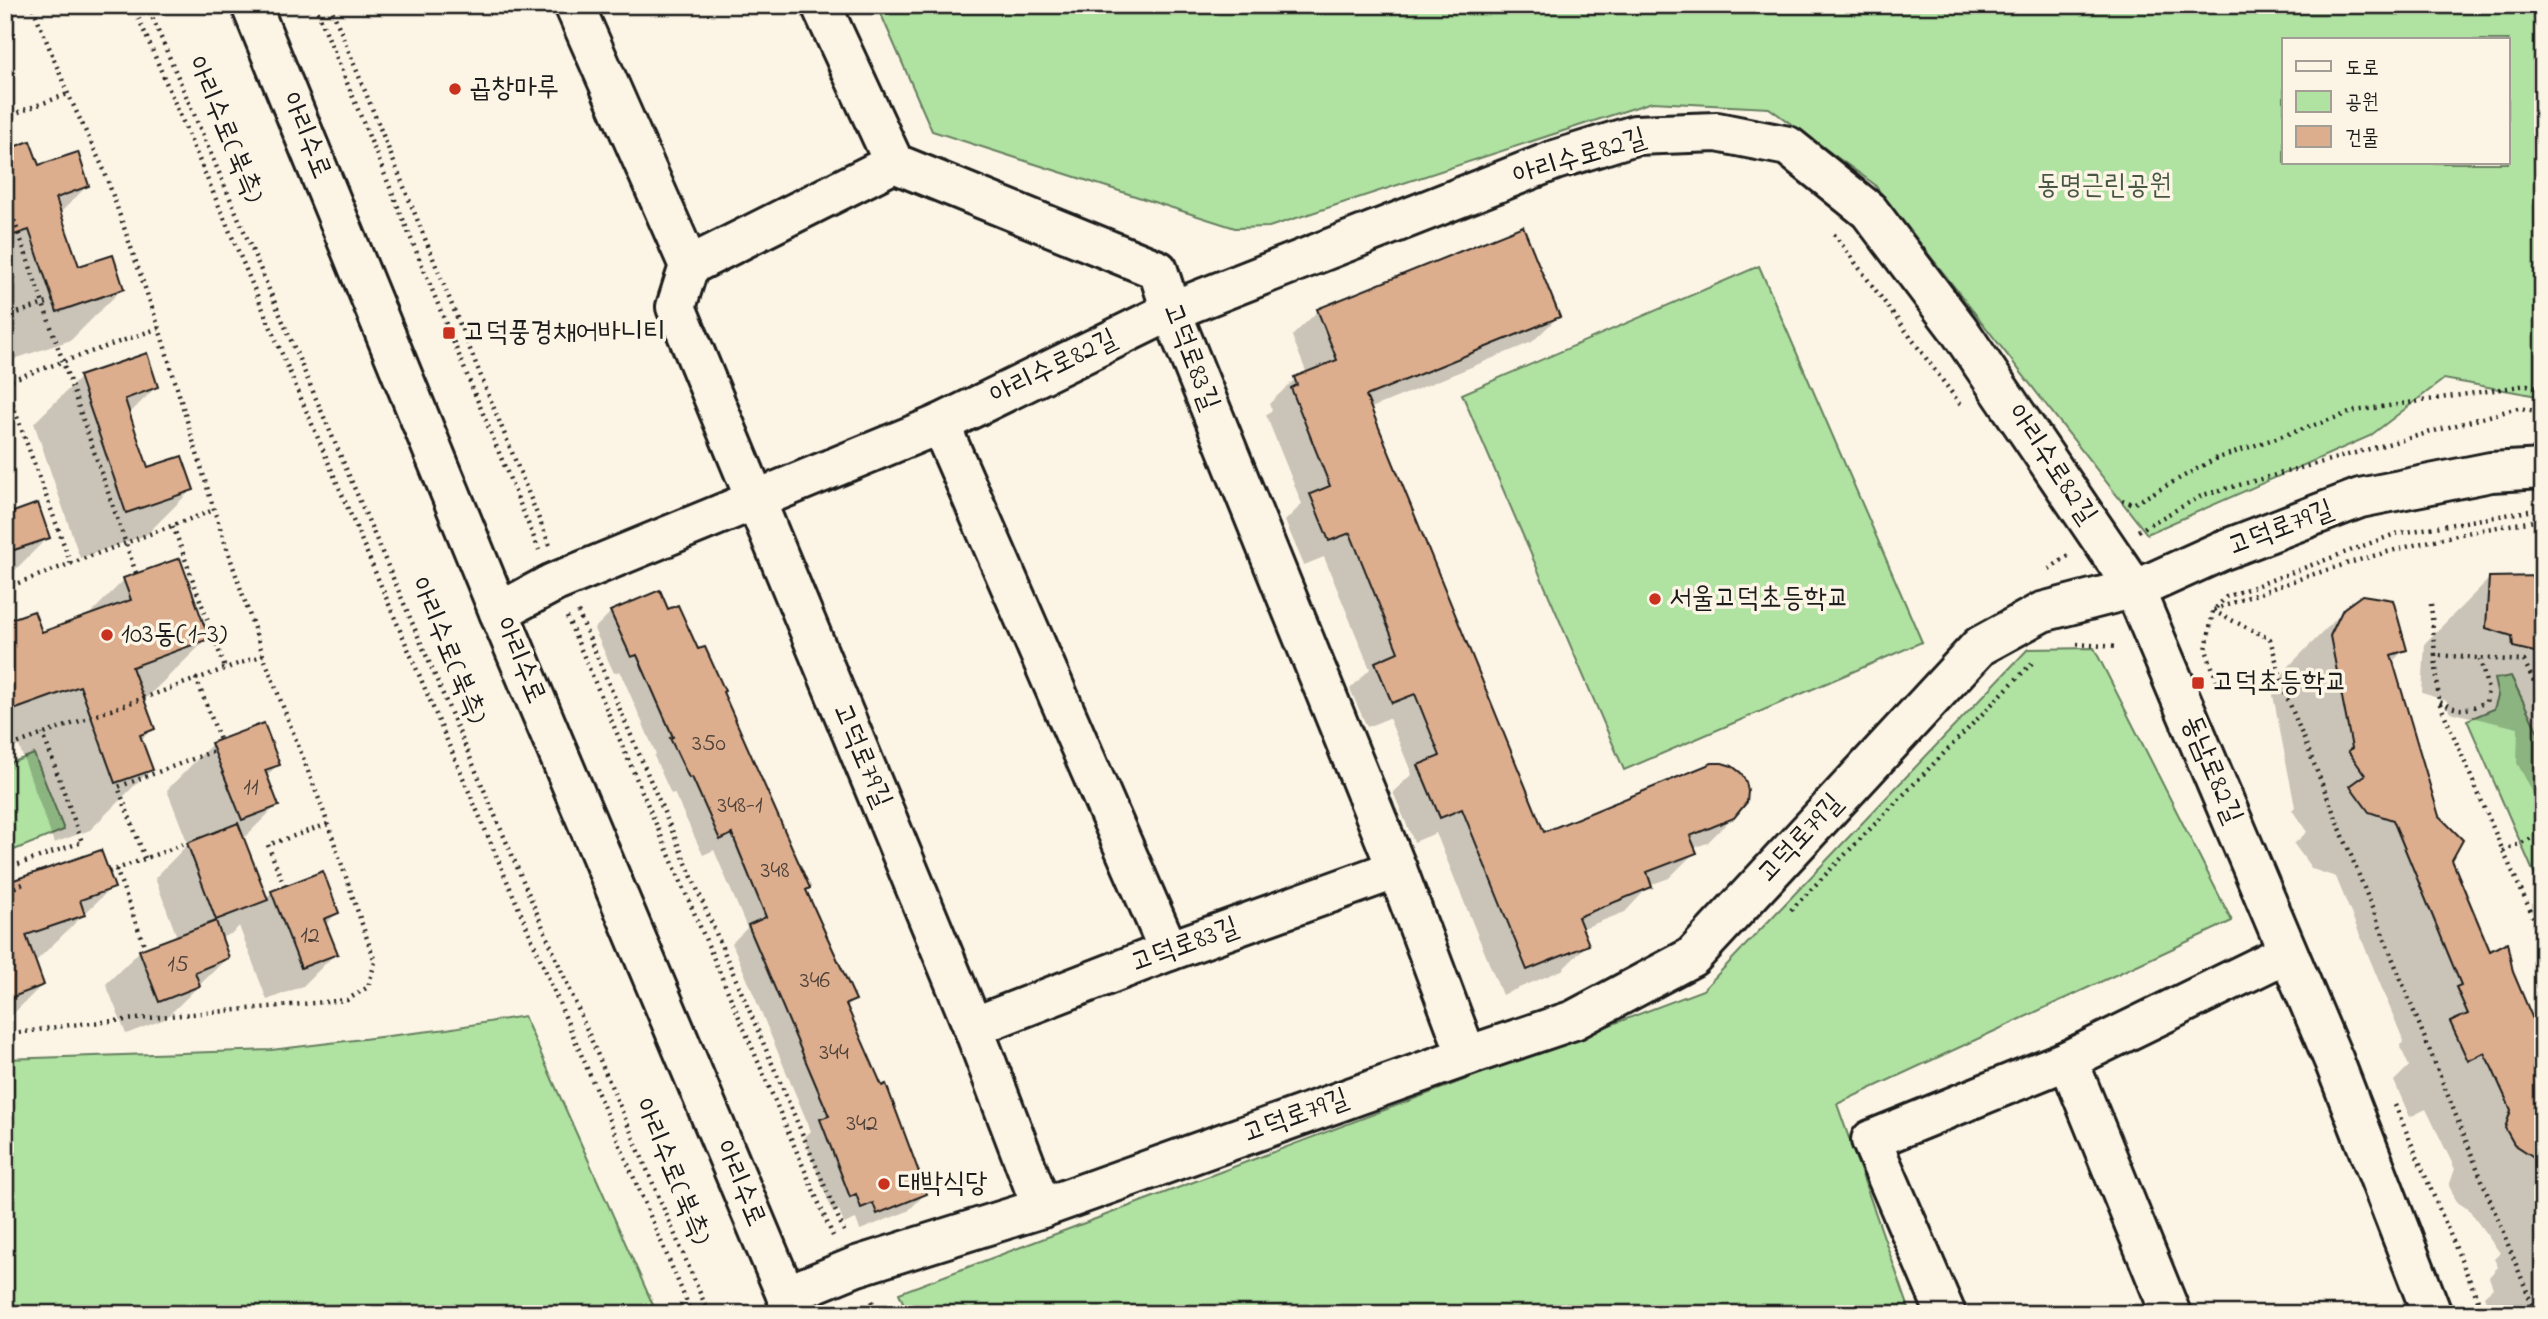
<svg xmlns="http://www.w3.org/2000/svg" width="2548" height="1319" font-family="'Indie Flower','Poor Story',sans-serif">
<style>
.green{fill:#b0e2a2;stroke:#667f5f;stroke-width:2;fill-rule:evenodd}
.shadow{fill:#0003}
.building{fill:#ddae8e;stroke:#1c1c1c;stroke-width:2}
.lines{fill:none;stroke-linecap:round;stroke-linejoin:round}
.minor-casing{stroke:#1c1c1c;stroke-width:44}
.major-casing{stroke:#1c1c1c;stroke-width:44}
.path{stroke:#1c1c1c;stroke-width:4.5;stroke-dasharray:2 5;stroke-linecap:butt}
.minor{stroke:#fcf5e5;stroke-width:38}
.major{stroke:#fcf5e5;stroke-width:38}
.path-bridge{stroke:#1c1c1c;stroke-width:4.5;stroke-dasharray:2 5;stroke-linecap:butt}
.poi-dot{fill:#c8321e;stroke:#fcf5e5;stroke-width:2.5}
.labels{text-anchor:middle;dominant-baseline:central;stroke-width:7;stroke-linejoin:round;paint-order:stroke}
.number-label{font-size:24px;fill:#4c4038}
.poi-label{font-size:28px;fill:#1c1c1c;stroke:#fcf5e5;text-anchor:start}
.street-label{font-size:28px;fill:#1c1c1c;stroke:#fcf5e5}
.park-label{font-size:28px;fill:#485744;stroke:#fcf5e5}
</style>
<rect width="100%" height="100%" fill="#fcf5e5"/>
<filter id="ink" filterUnits="userSpaceOnUse"><feTurbulence type="fractalNoise" baseFrequency=".0143" numOctaves="2"/><feDisplacementMap in="SourceGraphic" scale="14" xChannelSelector="R" yChannelSelector="G"/><feConvolveMatrix kernelMatrix="1 2 1 2 8 2 1 2 1" color-interpolation-filters="sRGB"/></filter>
<g filter="url(#ink)">
<g class="green">
<path d="M877,5H2543V397L2444,379L2370,436L2147,534L1874,184L1769,108L1652,102L1269,227L1235,228L932,131ZM2284,40H2508V163H2284Z"/>
<path d="M1759,266L1922,642L1624,770L1462,394Z"/>
<path d="M2094,648L2232,921L1837,1104L1911,1314H908L899,1293L1703,990L2028,649Z"/>
<path d="M2511,676L2543,743V894L2467,720L2494,709L2498,696L2494,679Z"/>
<path d="M34,754L64,830L7,853L5,847V765Z"/>
<path d="M524,1016L657,1314H5V1059L271,1050L447,1029Z"/>
</g>
<g class="shadow">
<path d="M5,63L11,80L5,86Z"/>
<path d="M5,152L87,186L59,214L78,268L122,289L71,340L5,362Z"/>
<path d="M1522,228L1558,317L1532,342L1369,409L1543,834L1740,810L1707,843L1693,848L1695,852L1669,878L1650,885L1625,912L1581,929L1587,945L1562,970L1502,995L1436,833L1414,842L1393,792L1412,774L1389,718L1367,727L1350,689L1370,669L1324,557L1304,565L1285,521L1302,504L1266,415L1272,410L1269,404L1295,379L1307,374L1292,336L1318,311Z"/>
<path d="M80,378L156,387L128,415L147,469L192,489L146,535L80,558L34,423Z"/>
<path d="M5,415L12,435L5,441Z"/>
<path d="M5,517L48,537L12,573L5,575Z"/>
<path d="M2543,577V811L2517,763L2518,728L2449,712L2447,701L2422,693L2425,643L2490,578Z"/>
<path d="M124,580L207,639L143,701L153,728L140,741L151,769L90,830L54,843L19,746L5,751V623L41,634L86,618Z"/>
<path d="M2344,611L2405,649L2391,663L2450,860L2489,953L2511,972L2543,1047V1314H2481L2488,1307L2484,1296L2493,1288L2489,1277L2498,1267L2494,1259L2500,1253L2468,1209L2457,1202L2449,1186L2455,1169L2426,1109L2410,1117L2394,1081L2409,1066L2400,1046L2404,1042L2336,877L2312,869L2294,844L2307,832L2292,810L2295,807L2273,695L2286,669Z"/>
<path d="M611,612H667L697,652L721,693L854,999L846,1008L925,1194L908,1211L860,1230L856,1219L844,1224L839,1210L833,1213L804,1138L811,1131L732,943L747,928L714,850L703,855L674,793L671,794L654,756L656,754L620,671L614,673L594,629Z"/>
<path d="M212,744L278,764L266,777L277,805L243,839L266,898L272,892L337,913L325,925L336,953L303,986L267,1000L239,926L233,933L220,938L227,958L165,1019L126,1034L106,984L140,951L177,937L155,878L188,844L167,790Z"/>
<path d="M5,885L112,887L34,963L42,985L5,1022Z"/>
</g>
<g class="building">
<path d="M30,141L39,165L78,152L89,186L56,198L67,232L79,266L113,255L124,289L57,312L29,230L5,238V150Z"/>
<path d="M1523,226L1560,317L1366,396L1544,832L1712,763H1722L1732,766L1741,773L1746,782L1748,791L1747,802L1734,818L1690,836L1697,853L1647,872L1652,887L1578,917L1589,945L1527,970L1462,809L1440,818L1418,765L1440,756L1415,694L1392,703L1375,662L1398,652L1350,533L1329,541L1310,494L1330,486L1291,388L1297,385L1294,377L1337,360L1317,309Z"/>
<path d="M147,353L158,387L125,399L136,433L148,467L182,456L194,490L126,513L79,376Z"/>
<path d="M38,503L50,538L5,553V515Z"/>
<path d="M180,558L209,639L132,667L155,729L140,735L153,770L115,783L80,686L5,713V621L34,611L42,632L131,600L123,578Z"/>
<path d="M2543,576V654L2513,647L2512,636L2486,628L2489,577Z"/>
<path d="M660,590L668,609L678,605L698,649L705,647L725,691L723,692L810,888L806,890L824,930L856,1000L846,1004L882,1086L886,1084L927,1194L877,1214L873,1203L861,1208L856,1194L850,1197L820,1119L829,1116L748,925L766,917L732,834L720,840L692,777L689,778L670,738L673,737L637,655L631,657L610,611Z"/>
<path d="M2362,595L2393,600L2407,650L2391,655L2439,816L2463,840L2452,860L2490,951L2507,942L2513,972L2543,1043V1163L2514,1144L2505,1128L2511,1110L2492,1068L2484,1053L2468,1061L2450,1022L2468,1014L2456,987L2461,985L2393,820L2369,812L2350,786L2365,775L2348,751L2352,748L2330,636L2343,609Z"/>
<path d="M264,723L280,765L265,770L279,806L242,820L211,743Z"/>
<path d="M238,823L268,900L216,920L187,843Z"/>
<path d="M101,850L115,888L80,900L85,915L26,935L44,985L5,1000V883Z"/>
<path d="M323,871L339,913L324,919L338,954L301,968L271,891Z"/>
<path d="M216,921L229,958L195,972L200,986L159,1002L139,950Z"/>
</g>
<g class="lines">
<g class="minor-casing">
<g id="minor">
<path d="M574,5L689,266L676,307L973,1027L1042,1208"/>
<path d="M821,5L894,163L1158,270L1171,311L1397,869L1467,1056"/>
<path d="M689,266L894,163"/>
<path d="M940,424L1169,951"/>
<path d="M499,612L553,583L940,424L1171,311L1555,160L1635,135L1717,132L1788,146L1869,211L1959,330L2134,588L2334,1061L2432,1314"/>
<path d="M973,1027L1169,951L1397,869"/>
<path d="M2068,1060L2171,1314"/>
<path d="M786,1295L857,1266L1042,1208L1467,1056L1574,1020L1692,957L1980,646L2042,612L2146,585L2221,551L2360,498L2491,472L2543,469"/>
<path d="M1946,1314L1871,1140L2068,1060L2287,953"/>
</g>
</g>
<g class="major-casing">
<path id="major" d="M251,5L499,612L794,1314"/>
</g>
<g class="path">
<path d="M133,5L692,1314"/>
<path d="M147,5L709,1314"/>
<path d="M315,5L539,550"/>
<path d="M330,5L550,546"/>
<path d="M5,117L68,94"/>
<path d="M1834,234L1960,404"/>
<path d="M5,317L53,301"/>
<path d="M5,382L159,328"/>
<path d="M5,384L71,564"/>
<path d="M2122,500L2133,504L2215,459L2355,411L2527,385L2543,388"/>
<path d="M173,526L225,668"/>
<path d="M2138,531L2203,495L2518,408L2543,412"/>
<path d="M2049,569L2068,556"/>
<path d="M5,588L214,510"/>
<path d="M2431,604L2435,655L2524,661L2543,700"/>
<path d="M2214,610C2320,569 2430,535 2543,520"/>
<path d="M2213,611L2270,639L2285,692L2536,1314"/>
<path d="M578,612L844,1231"/>
<path d="M567,617L833,1236"/>
<path d="M2077,644L2117,647"/>
<path d="M2435,655L2439,702L2503,851L2543,938"/>
<path d="M196,678L220,740"/>
<path d="M2217,681L2206,650L2213,611L2226,597L2395,534L2529,511"/>
<path d="M2440,702C2460,712 2465,711 2486,702L2488,690L2480,659"/>
<path d="M5,748L263,655"/>
<path d="M2503,851L2543,833"/>
<path d="M145,858L118,787L214,751"/>
<path d="M5,869L82,842L43,734"/>
<path d="M116,869L145,947"/>
<path d="M109,872L187,843"/>
<path d="M284,886L268,845L328,824"/>
<path d="M8,890L26,883"/>
<path d="M1791,910L2032,663"/>
<path d="M5,1035L70,1025L347,1000L368,987L375,962L322,807L263,655L214,510L159,328L104,170L68,94L32,5"/>
<path d="M2395,1105L2484,1314"/>
<path d="M872,1301L878,1314"/>
</g>
<use href="#minor" class="minor"/>
<use href="#major" class="major"/>
<path class="path-bridge" d="M5,194L136,573"/>
</g>
</g>
<g class="poi-dot">
<circle cx="455" cy="89" r="7"/>
<rect x="442" y="326" width="14" height="14" rx="3.5"/>
<circle cx="1655" cy="599" r="7"/>
<circle cx="107" cy="635" r="7"/>
<rect x="2191" y="676" width="14" height="14" rx="3.5"/>
<circle cx="884" cy="1184" r="7"/>
</g>
<g class="labels">
<g class="number-label">
<text x="709" y="744">350</text>
<text x="251" y="788">11</text>
<text x="740" y="806">348-1</text>
<text x="775" y="871">348</text>
<text x="310" y="936">12</text>
<text x="178" y="965">15</text>
<text x="815" y="981">346</text>
<text x="834" y="1053">344</text>
<text x="862" y="1124">342</text>
</g>
<g class="poi-label">
<text x="469" y="89">곱창마루</text>
<text x="463" y="333">고덕풍경채어바니티</text>
<text x="1669" y="599">서울고덕초등학교</text>
<text x="121" y="635">103동(1-3)</text>
<text x="2212" y="683">고덕초등학교</text>
<text x="898" y="1184">대박식당</text>
</g>
<g class="street-label">
<text transform="translate(224 130) rotate(67)">아리수로(북측)</text>
<text transform="translate(305 136) rotate(68)">아리수로</text>
<text transform="translate(1580 158) rotate(-17)">아리수로82길</text>
<text transform="translate(1190 357) rotate(69)">고덕로83길</text>
<text transform="translate(1054 368) rotate(-26)">아리수로82길</text>
<text transform="translate(2051 465) rotate(56)">아리수로82길</text>
<text transform="translate(2281 529) rotate(-21)">고덕로79길</text>
<text transform="translate(447 651) rotate(67)">아리수로(북측)</text>
<text transform="translate(519 661) rotate(67)">아리수로</text>
<text transform="translate(861 756) rotate(67)">고덕로79길</text>
<text transform="translate(2211 770) rotate(67)">동남로82길</text>
<text transform="translate(1801 839) rotate(-47)">고덕로79길</text>
<text transform="translate(1185 946) rotate(-20)">고덕로83길</text>
<text transform="translate(1296 1117) rotate(-20)">고덕로79길</text>
<text transform="translate(671 1172) rotate(67)">아리수로(북측)</text>
<text transform="translate(739 1184) rotate(67)">아리수로</text>
</g>
<g class="park-label">
<text x="2104" y="186">동명근린공원</text>
</g>
</g>
<rect width="2548" height="1319" fill="none" stroke="#fcf5e5" stroke-width="28"/>
<rect x="14" y="14" width="2520" height="1291" fill="none" stroke="#1c1c1c" stroke-width="2.5" filter="url(#ink)"/>
<rect x="2282" y="38" width="228" height="126" fill="#fcf5e5" stroke="#a29e95" stroke-width="2"/>
<rect x="2296" y="61" width="35" height="10" fill="#fcf5e5" stroke="#a29e95" stroke-width="2"/>
<text x="2345" y="74" font-size="21" fill="#1c1c1c">도로</text>
<rect x="2296" y="91" width="35" height="21" fill="#b0e2a2" stroke="#a29e95" stroke-width="2"/>
<text x="2345" y="108" font-size="21" fill="#1c1c1c">공원</text>
<rect x="2296" y="126" width="35" height="21" fill="#ddae8e" stroke="#a29e95" stroke-width="2"/>
<text x="2345" y="144" font-size="21" fill="#1c1c1c">건물</text>
</svg>
